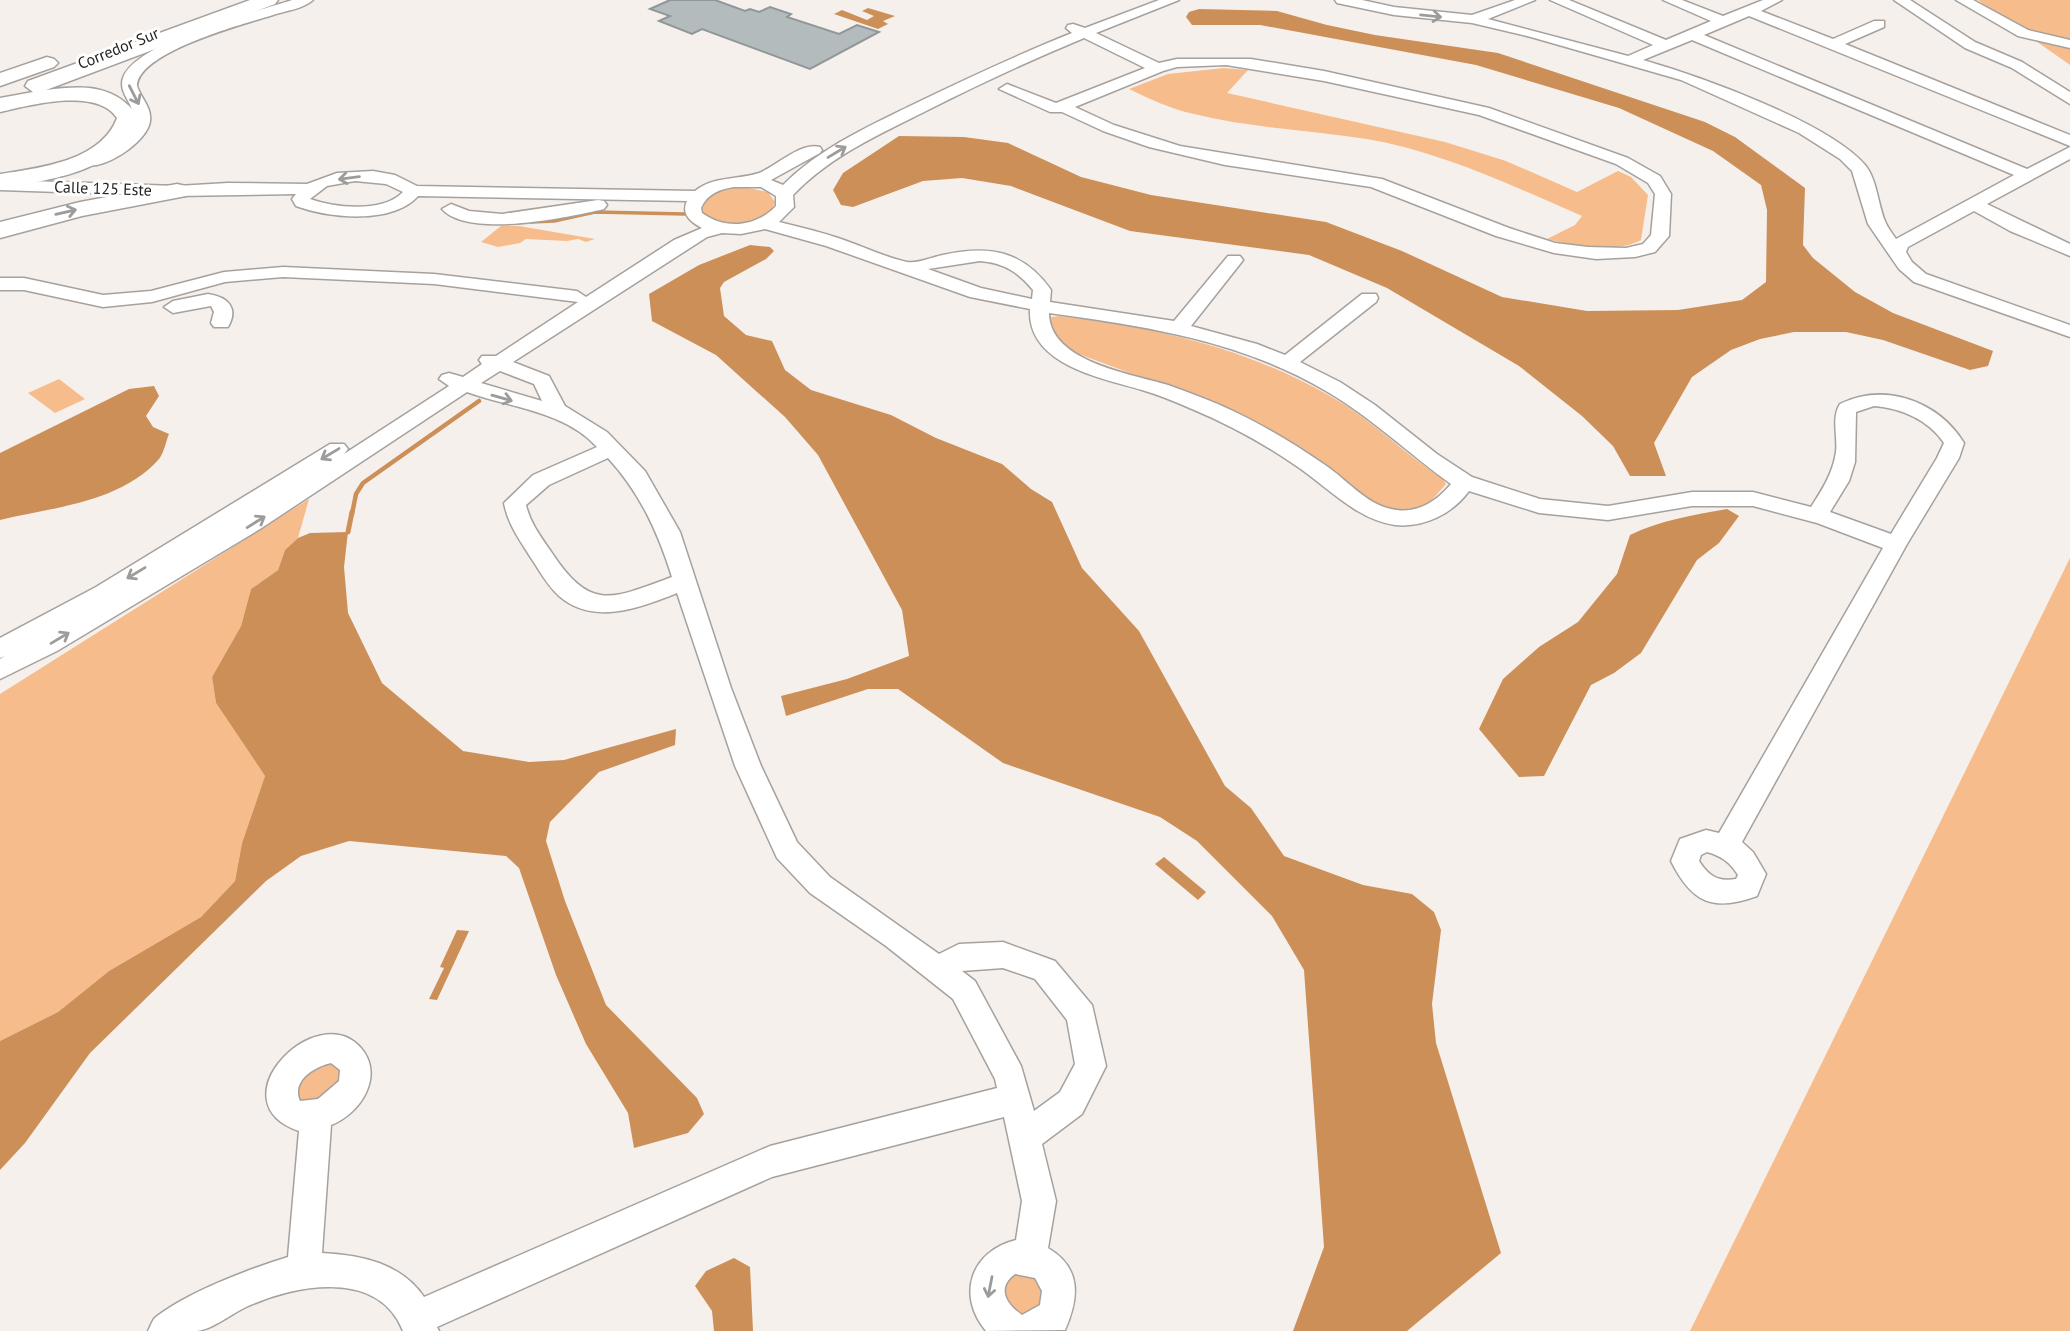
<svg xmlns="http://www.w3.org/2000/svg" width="2070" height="1331" font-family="'PT Sans',sans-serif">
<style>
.green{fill:#f7bc8b}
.water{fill:#cd8f58}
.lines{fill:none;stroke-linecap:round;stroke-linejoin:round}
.stream-far2{stroke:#cd8f58;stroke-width:3.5}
.stream-far1{stroke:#cd8f58;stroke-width:4.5}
.stream{stroke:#cd8f58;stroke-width:5}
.building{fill:#b4bbbd;stroke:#909799;stroke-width:2}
.minor-casing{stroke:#a6a19d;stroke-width:3}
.highway-casing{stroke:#a6a19d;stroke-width:3}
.minor{fill:#fff;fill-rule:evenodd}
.highway{fill:#fff;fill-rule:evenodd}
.oneway{stroke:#9c9c9b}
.labels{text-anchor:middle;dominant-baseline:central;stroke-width:6;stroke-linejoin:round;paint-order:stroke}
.far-street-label{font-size:16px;fill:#242220;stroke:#fefefe}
</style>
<rect width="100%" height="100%" fill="#f6f0ec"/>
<g class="green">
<path d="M1978,0H2070V65Z"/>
<path d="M1224,68L1248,70L1227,93L1445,142L1506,161L1577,192L1618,171L1631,177L1648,195L1641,240C1616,254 1573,246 1547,239L1575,225L1582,216C1513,186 1442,152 1367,139C1310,130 1250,128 1194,114C1171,109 1150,99 1129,89L1168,74Z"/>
<path d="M739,186L768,192L775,202C768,224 730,229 711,219C680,204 726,188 739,186Z"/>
<path d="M501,226H519L595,239L586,242L578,239L567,241L526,239L520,243L498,247L481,242Z"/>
<path d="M1060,316C1155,327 1246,348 1330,396C1371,419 1403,453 1442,478L1446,484L1431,501L1418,508L1393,510L1375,504L1319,463L1154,382L1076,353L1061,345L1046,320L1051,317Z"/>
<path d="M59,379L85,399L55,413L28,393Z"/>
<path d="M309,499L298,538L285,550L278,570L251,589L241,626L212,677L216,703L265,776L242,843L235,881L201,917L109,971L58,1012L0,1041V694Z"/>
<path d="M2070,558V1331H1690Z"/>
<path d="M336,1059L343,1071L338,1091L306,1104L296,1097L294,1086L306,1071Z"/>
<path d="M1007,1274H1039L1047,1289L1043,1303L1032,1319C1011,1316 1004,1306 999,1286Z"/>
</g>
<g class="water">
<path d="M868,8L895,16L883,21L888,24L878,29L834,14L842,10L867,20L874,16L862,11Z"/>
<path d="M1199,9L1277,11L1327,25L1375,35L1498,53L1705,122L1735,137L1805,188L1803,245L1813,258L1855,292L1893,313L1993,351L1988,366L1970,370L1883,340L1846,332H1794L1760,339L1731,350L1692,377L1654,443L1666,476H1630L1613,446L1582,416L1519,366L1387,288L1309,255L1130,231L1011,186L962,178L923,181L853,207L841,205L833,190L843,173L899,136L964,137L1008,143L1081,177L1151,195L1326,222L1402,251L1502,297L1587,311L1678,310L1742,300L1766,282L1767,210L1761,185L1713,151L1619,108L1476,65L1260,25H1192L1186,17L1189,12Z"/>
<path d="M750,245L770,247L774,251L766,259L724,282L720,288L724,316L746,335L772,341L785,370L811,390L891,415L936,438L1002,464L1031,489L1052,502L1082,568L1139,631L1225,786L1251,808L1284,856L1363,885L1412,894L1434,912L1441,930L1432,1004L1436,1043L1501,1253L1407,1331H1293L1324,1247L1304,970L1272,916L1197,841L1160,817L1003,763L898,689H868L786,716L781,696L847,679L909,656L902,610L818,455L785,417L716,355L652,321L649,294L699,265Z"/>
<path d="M154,386L159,396L146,416L153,427L169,434C166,441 164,453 159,459C120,503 53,507 0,520V453L129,389Z"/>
<path d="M1727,509L1739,516L1719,543L1697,560L1641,653L1614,673L1591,685L1544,776L1519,777L1479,729L1503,679L1539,647L1578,622L1617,574L1630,535C1661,520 1693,515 1727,509Z"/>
<path d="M348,532L344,567L348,613L382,683L463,751L529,762L564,760L676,729L675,745L599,772L550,822L546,841L565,901L606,1005L697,1098L704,1114L688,1133L634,1148L628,1113L586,1044L556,975L519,868L506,856L349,841L301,856L266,881L90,1053L25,1143L0,1170V1041L58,1012L109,971L201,917L235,881L242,843L265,776L216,703L212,677L241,626L251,589L278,570L285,550L298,538L310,533Z"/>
<path d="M1164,857L1206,892L1198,900L1155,864Z"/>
<path d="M457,930L469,931L437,1000L429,999L444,968L440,967Z"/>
<path d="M734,1258L750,1267L753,1331H714L712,1311L695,1286L706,1271Z"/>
</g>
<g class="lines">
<path class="stream-far2" d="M531,222L554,221L595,212L685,214"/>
<path class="stream-far1" d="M352,514L356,494L363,483L479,401"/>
<path class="stream" d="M348,532L352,512"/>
</g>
<path class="building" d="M670,0H715L745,11L750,9L759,12L770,7L791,14L787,17L839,34L857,25L879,32L810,69L702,29L692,34L659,21L670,16L650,9Z"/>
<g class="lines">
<g class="minor-casing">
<g id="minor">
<path d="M292,0H313C303,9 285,11 273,15C244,24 138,52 137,86C141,98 152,108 150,121C148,141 105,170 86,165L84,162L86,159L111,146L132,129C141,107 117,96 123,78C135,42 256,12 292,0Z"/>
<path d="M1159,0H1179L1096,33L1159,63L1177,59H1251L1324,71L1489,108L1628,158L1660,176L1671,194L1669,236L1655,252L1635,257L1596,259L1554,253L1496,236L1371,187L1225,165L1149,147L1103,131L1062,112H1050L999,89L1007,84L1012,86L1056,103L1145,68L1084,38C1031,60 979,84 928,110C880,134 830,156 793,195L794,207L779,222C799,227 821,232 841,239C862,246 884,257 907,262C917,264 932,257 943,255C988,245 1023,250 1051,290L1050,302L1174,321L1228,256H1240L1243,260L1240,264L1191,326L1257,344L1285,355L1362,294H1376L1378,298L1376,302L1300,362L1340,382L1375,405L1437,454L1472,477L1540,499L1608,506L1692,492H1753L1811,507C1822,490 1833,473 1836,452C1838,436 1831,418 1840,404C1885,382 1938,401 1964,443L1959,458L1907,544L1742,842L1753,852L1766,874L1757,896C1713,912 1692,903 1671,861L1680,839L1706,830L1719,833L1883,548L1817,523L1753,506H1692L1608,520L1539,513L1469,491C1452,514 1424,528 1395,525C1355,519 1327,486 1295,465C1263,443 1228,424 1192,409C1176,402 1159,395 1142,390C1102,378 1027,365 1030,309L970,297L826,246L765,229L741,234L722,233L707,237L513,362L549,376L565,406L607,432L645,471L680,532L731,688L761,766L797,842L830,877L939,954L959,944L1003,942L1055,961L1092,1005L1106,1066L1082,1114L1042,1144L1056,1201L1048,1248C1082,1268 1079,1298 1065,1330L986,1331C956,1295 971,1251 1016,1240L1022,1201L1004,1117L772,1177L437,1327L439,1331H403C378,1268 294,1285 246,1307C231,1314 213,1329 197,1331C182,1331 164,1331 148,1331C151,1326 152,1320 156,1317C188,1292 249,1269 288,1257L299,1131C214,1102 317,997 361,1048C385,1076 360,1114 331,1125L322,1253C361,1255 401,1263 424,1297L770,1146L997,1088L995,1079L953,999L886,946L810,893L777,858L735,766L677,593C640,608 593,626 559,596C548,586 541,573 533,561C521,542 508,525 504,503L533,475L597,447C564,411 511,408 467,392L260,529L57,651L0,679V659L5,656L0,658V638L96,587L330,444H344L348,449L344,454L449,386L439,379L442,375L449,373L463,377L482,364L479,360L482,356H496L578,302L434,284L283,277L225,282L152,302L103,307L24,290H0V278H24L103,295L151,291L224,272L283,267L434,274L577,291L586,297L674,240L702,228C690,222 681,214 687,201L418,196C392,225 328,218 296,206L292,199L296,194L177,196L0,190V180L177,186L228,183L307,184L337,173L373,171L395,175L417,186L695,191C714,176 737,180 759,173C777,166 800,142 820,147L822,150L820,153L771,180L783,185C819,149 865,128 910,106C964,80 1017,55 1072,33L1066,28L1068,25L1073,24L1085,28ZM1226,65L1324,81L1479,115L1616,164L1648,183L1655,194L1651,235L1643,244L1626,248L1588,247L1555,243L1509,228L1382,179L1180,146L1114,125L1075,107L1163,71L1177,67ZM355,181L386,184L403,192C383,213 335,208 310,199L327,186ZM734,187H761L776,196V206C756,227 725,230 702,213L701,208C707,194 720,189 734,187ZM980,261C1004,263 1018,272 1033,290L1032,299L981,288L928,269ZM1049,313C1145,326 1242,341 1326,391C1371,417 1409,454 1451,484C1436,502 1416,515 1391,509C1366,504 1346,479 1325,465C1296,445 1265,426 1233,411C1212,401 1190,393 1168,385C1132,374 1049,362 1049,313ZM500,371L534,384L542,401L481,383ZM1874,406C1901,408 1929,420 1944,443L1937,458L1891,534L1830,512L1849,481L1855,462L1856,412ZM608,458C640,493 658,532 672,577C612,599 591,612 552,553C541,537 530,523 526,505L549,485ZM1707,852C1721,856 1730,862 1738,875L1736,879C1717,882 1709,876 1699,861L1701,855ZM1003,968L1035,979L1067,1020L1075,1064L1060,1092L1034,1111L1021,1066L975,981L962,971ZM331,1063L340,1070L339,1081L318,1099L300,1101C291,1081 314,1067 331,1063ZM1015,1274L1035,1278L1042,1291L1040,1305L1022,1315C1006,1304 996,1288 1015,1274Z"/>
<path d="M1335,0H1362L1394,7L1472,15L1515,0H1535L1488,19L1628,56L1653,45L1550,0H1569L1666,40L1711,21L1663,0H1682L1723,16L1763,0H1782L1761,11L1833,39L1874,21H1884V27L1845,44L2070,135V146L1749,16L1704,35L2027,169L2070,147V159L1987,204L2070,244V256L2010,231L1974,211L1908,247L1906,252L1912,262L1926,274L2070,325V337L1914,282L1899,269L1868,224L1852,171L1840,159L1799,133L1681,80L1531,37L1472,23L1394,15L1337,3ZM1692,40L2014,175L1896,239C1892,233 1887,227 1885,221C1878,205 1877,179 1865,165C1828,122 1699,76 1643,60Z"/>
<path d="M1894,0H1910L1975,42L2022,62L2070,92V104L2012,68L1965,48Z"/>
<path d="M1956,0H1973L2028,30L2070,40V48L2018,36Z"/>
<path d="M598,200L604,201L607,205L604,209C569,217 469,239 442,209L451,204L469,211L502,214Z"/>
<path d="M208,294C228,297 239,308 228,327H214L211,323L214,312L211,306L173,313L164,307L173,301Z"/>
</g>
</g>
<g class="highway-casing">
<g id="highway">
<path d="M250,0H278L275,4L46,90C84,85 116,84 139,118C120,172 50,180 0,188V174C40,168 101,161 117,118C97,87 30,105 0,112V98L33,92L25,86L28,81Z"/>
<path d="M47,57L54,59L58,63L54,67L0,86V73Z"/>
<path d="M177,184L186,186L189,191L186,196L82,216L0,238V222L80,202Z"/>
</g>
</g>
<use href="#minor" class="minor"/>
<use href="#highway" class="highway"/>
</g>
<defs><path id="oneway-shaft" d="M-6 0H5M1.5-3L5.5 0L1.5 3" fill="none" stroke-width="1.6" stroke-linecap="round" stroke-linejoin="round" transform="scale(1.75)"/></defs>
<g class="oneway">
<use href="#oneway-shaft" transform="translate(1431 16) rotate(6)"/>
<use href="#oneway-shaft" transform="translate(134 95) rotate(63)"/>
<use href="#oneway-shaft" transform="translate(837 152) rotate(-31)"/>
<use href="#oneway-shaft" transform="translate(349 178) rotate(173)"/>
<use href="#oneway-shaft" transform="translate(66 212) rotate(-13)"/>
<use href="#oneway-shaft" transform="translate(502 398) rotate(16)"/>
<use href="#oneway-shaft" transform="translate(330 454) rotate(149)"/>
<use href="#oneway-shaft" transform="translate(256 522) rotate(-32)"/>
<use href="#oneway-shaft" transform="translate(136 573) rotate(149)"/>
<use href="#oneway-shaft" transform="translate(60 638) rotate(-31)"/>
<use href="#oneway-shaft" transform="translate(990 1287) rotate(101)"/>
</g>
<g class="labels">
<g class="far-street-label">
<text transform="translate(118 48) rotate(-22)">Corredor Sur</text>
<text transform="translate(103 188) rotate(2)">Calle 125 Este</text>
</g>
</g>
</svg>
